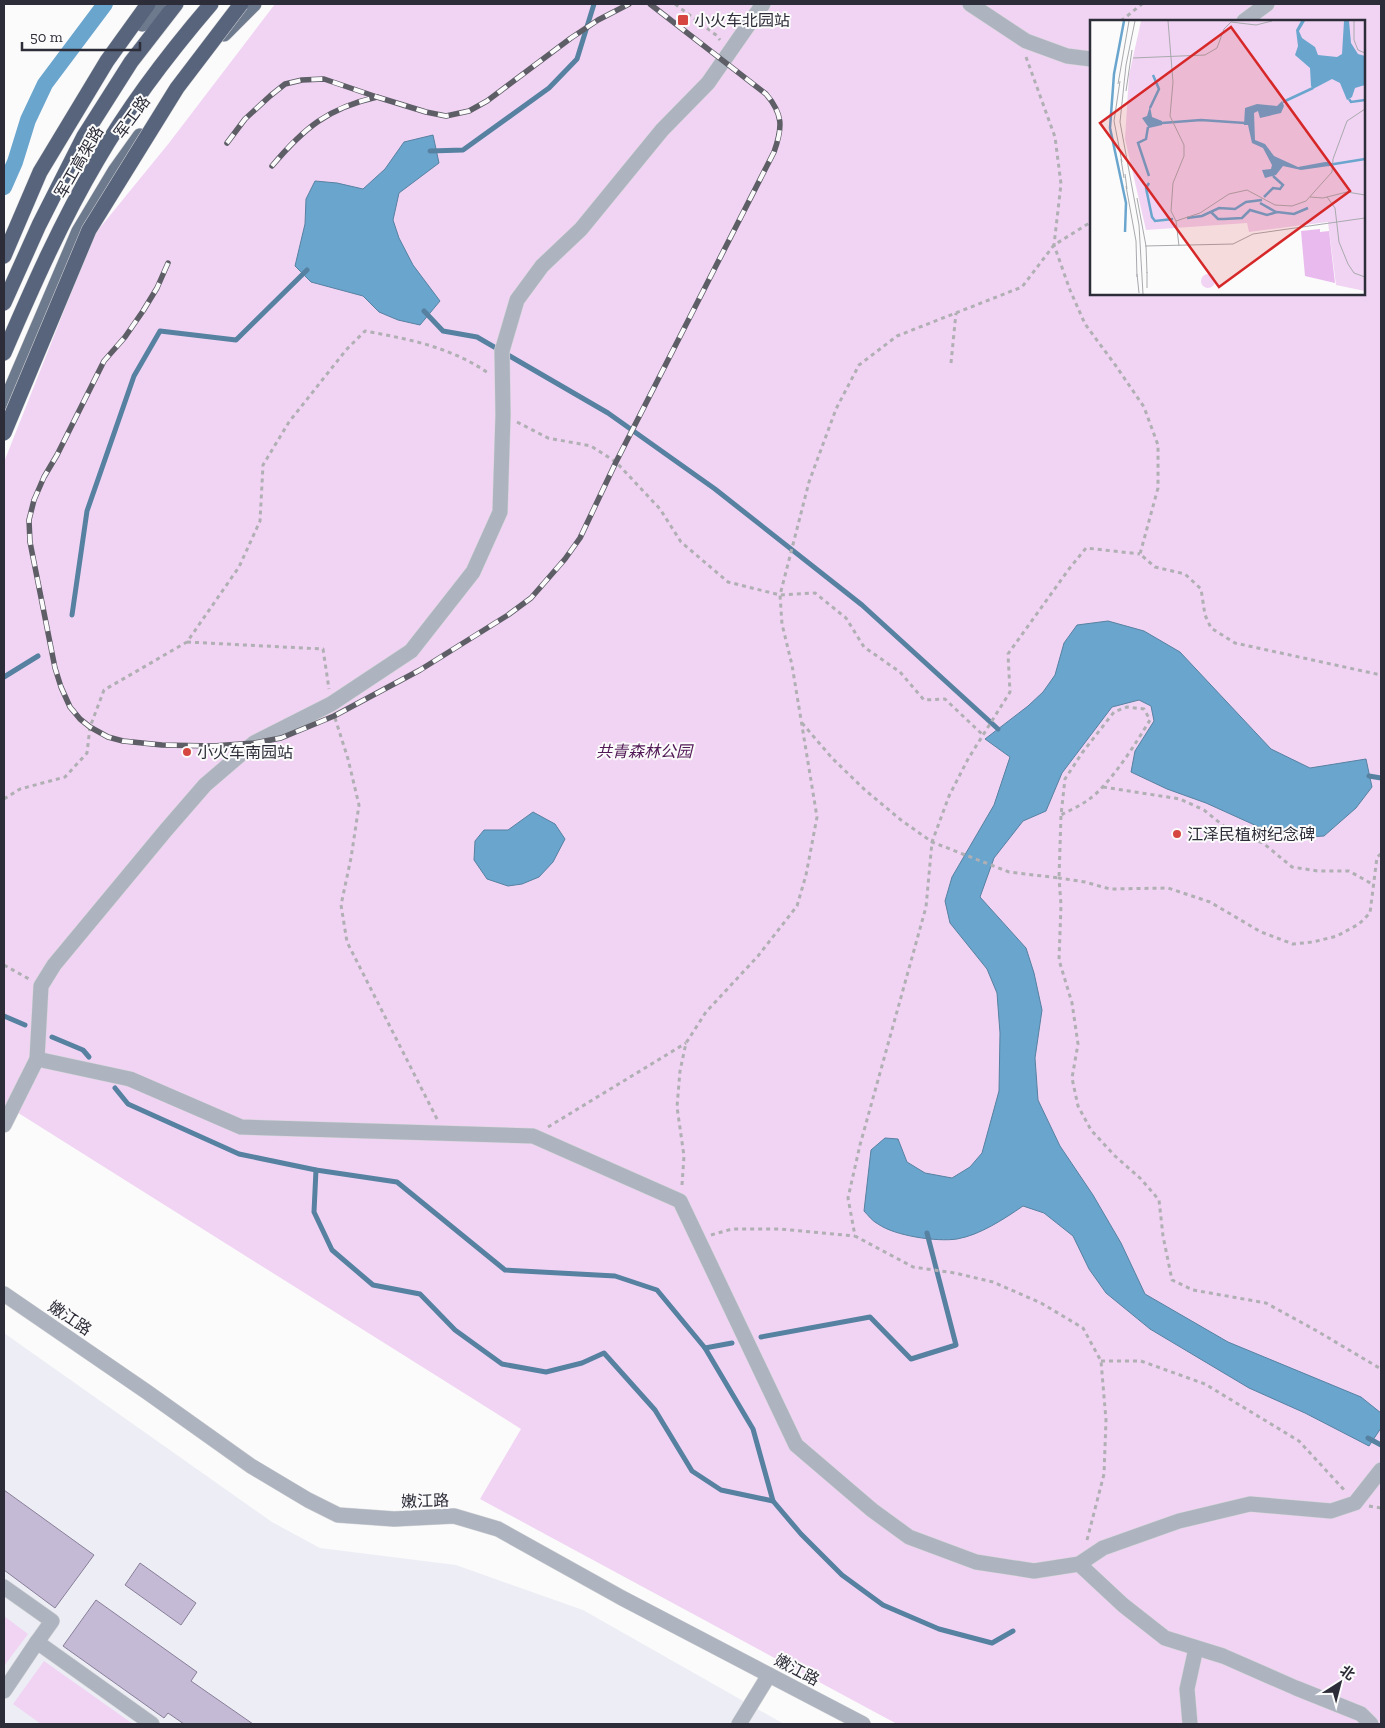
<svg xmlns="http://www.w3.org/2000/svg" width="1385" height="1728" font-family="'Zilla Slab','Noto Sans SC',serif">
<style>
.built{fill:#edeef5}
.green{fill:#f1d4f3;fill-rule:evenodd}
.water{fill:#6aa5ce;stroke:#5781a1}
.lines{fill:none;stroke-linecap:round;stroke-linejoin:round}
.stream{stroke:#5781a1;stroke-width:5}
.canal{stroke:#6aa5ce;stroke-width:16}
.building{fill:#c5bad5;stroke:#897f99}
.minor-casing{stroke:#d6d6d8;stroke-width:16}
.major-casing{stroke:#d6d6d8;stroke-width:16}
.highway-casing{stroke:#d6d6d8;stroke-width:16}
.path{stroke:#b0b0b4;stroke-width:3;stroke-dasharray:4 4;stroke-linecap:butt}
.minor{stroke:#adb4c0;stroke-width:15}
.major{stroke:#6d798d;stroke-width:15}
.highway{stroke:#57647b;stroke-width:15}
.rail-casing{stroke:#5d5e66;stroke-width:5.5}
.rail{stroke:#fbfbfb;stroke-width:4;stroke-dasharray:11;stroke-linecap:butt}
.highway-bridge-casing{stroke:#d6d6d8;stroke-width:16;stroke-linecap:butt}
.highway-bridge{stroke:#57647b;stroke-width:15}
.poi-dot{fill:#d64741;stroke:#fbfbfb;stroke-width:2}
.labels{text-anchor:middle;dominant-baseline:central;stroke-width:4;stroke-linejoin:round;paint-order:stroke}
.poi-label{font-size:16px;fill:#2c2d38;stroke:#fbfbfb;text-anchor:start}
.street-label{font-size:16px;fill:#2c2d38;stroke:#fbfbfb}
.park-label{font-size:16px;font-style:italic;fill:#501855;stroke:#fbfbfb}
.inset-river{fill:none;stroke:#6aa5ce;stroke-width:2.5}
.inset-road{fill:none;stroke:#a8a9ad;stroke-width:1}
.view{fill:#d62828;fill-opacity:0.15;stroke:#d62828;stroke-width:2.5}
.inset-edge{fill:none;stroke:#2c2d38;stroke-width:2.5}
</style>
<rect width="100%" height="100%" fill="#fbfbfb"/>
<path class="built" d="M4,1333L272,1522L320,1548L456,1565L583,1610L784,1724H4Z"/>
<g class="green">
<path d="M275,4H1381V1724H897L480,1499L521,1429L4,1104V462L94,235L169,143ZM1091,21H1364V294H1091Z"/>
<path d="M4,1616L28,1634L4,1666Z"/>
<path d="M44,1661L133,1724H41L13,1704Z"/>
</g>
<g class="water">
<path d="M433,135L439,163L399,193L393,220L399,238L413,265L440,301L420,325L398,320L379,312L363,296L311,282L295,266L305,224L306,199L315,181L337,183L363,189L385,169L404,142Z"/>
<path d="M1108,621L1144,631L1180,652L1271,749L1310,768L1366,759L1372,787L1356,808L1324,836L1296,838L1259,827L1206,803L1167,789L1131,772L1135,751L1154,721L1151,706L1139,700L1112,707L1062,773L1046,811L1023,821L994,858L980,897L1026,948L1034,973L1042,1010L1035,1058L1038,1100L1060,1146L1093,1195L1121,1243L1145,1294L1228,1342L1361,1397L1381,1413V1428L1369,1446L1305,1413L1249,1388L1150,1329L1106,1293L1089,1269L1073,1236L1044,1213L1023,1206C1004,1219 980,1235 957,1239C937,1242 895,1236 878,1224C872,1221 868,1215 864,1211L871,1150L885,1138L898,1139L907,1162L925,1173L952,1178L970,1167L982,1153L999,1091L1000,1033L997,993L987,969L950,923L945,901L952,877L994,805L1010,757L985,739L1028,706L1043,692L1055,675L1064,643L1077,625Z"/>
<path d="M533,812L555,824L565,839L553,862L539,877L522,884L508,886L487,879L474,860L475,841L484,830H508Z"/>
</g>
<g class="lines">
<g class="stream">
<path d="M430,151L463,150L549,88L577,59L594,4"/>
<path d="M424,311L443,331L477,337L608,413L715,489L862,605L998,729"/>
<path d="M72,615L87,511L134,376L160,331L236,340L307,270"/>
<path d="M4,677L38,656"/>
<path d="M1369,776L1381,778"/>
<path d="M4,1016L25,1025"/>
<path d="M52,1037L83,1050L89,1057"/>
<path d="M115,1088L128,1104L239,1154L316,1170L397,1182L505,1270L615,1276L657,1290L705,1348L732,1343"/>
<path d="M316,1170L314,1212L332,1250L373,1285L420,1294L455,1330L502,1364L546,1372L582,1363L604,1353L655,1410L692,1471L721,1490L773,1501L801,1534L842,1575L883,1605L939,1629L992,1643L1013,1631"/>
<path d="M761,1337L870,1317L911,1359L956,1345L927,1233"/>
<path d="M705,1348L753,1429L773,1501"/>
<path d="M1368,1438L1381,1445"/>
</g>
<path class="canal" d="M4,187L15,162L28,120L45,84L105,4"/>
</g>
<g class="building">
<path d="M4,1490L94,1555L55,1608L4,1570Z"/>
<path d="M140,1563L196,1603L181,1625L125,1585Z"/>
<path d="M96,1600L197,1672L191,1681L253,1724H184L168,1713L164,1718L63,1646Z"/>
</g>
<g class="lines">
<g class="minor-casing">
<g id="minor">
<path d="M970,4L1026,41L1067,56L1091,59"/>
<path d="M1244,21L1267,4"/>
<path d="M37,1059L130,1079L241,1127L533,1136L680,1201L796,1445L872,1510L909,1537L976,1562L1034,1571L1079,1564L1103,1548L1179,1521L1250,1504L1331,1511L1355,1503L1381,1470"/>
<path d="M4,1125L37,1059L41,986L54,965L166,830L205,785L254,743L331,704L411,651L473,572L500,512L503,415L502,351L517,300L542,266L581,229L662,130L708,83L763,4"/>
<path d="M4,1294L147,1392L251,1466L308,1500L338,1515L394,1519L454,1516L498,1529L622,1598L863,1724"/>
<path d="M1079,1564L1123,1605L1165,1638L1223,1656L1296,1688L1361,1714L1371,1724"/>
<path d="M4,1587L52,1621L37,1642"/>
<path d="M4,1691L37,1642L152,1724"/>
<path d="M739,1724L769,1675"/>
<path d="M1190,1724L1187,1689L1196,1648"/>
</g>
</g>
<g class="major-casing">
<g id="major">
<path d="M142,24L158,4"/>
<path d="M224,34L254,4"/>
<path d="M4,406L79,231L115,171L140,136"/>
</g>
</g>
<g class="highway-casing">
<g id="highway">
<path d="M4,256L40,172L107,61L148,4"/>
<path d="M4,303L39,225L84,136L131,62L176,4"/>
<path d="M4,353C32,288 61,222 97,161C129,105 169,53 211,4"/>
</g>
</g>
<g class="path">
<path d="M675,4L716,35L720,40"/>
<path d="M1121,21L1142,4"/>
<path d="M1026,57L1055,137L1061,184L1054,245L1070,290L1085,324L1116,366L1144,407L1158,445V488L1140,554L1155,567L1185,574L1201,589L1205,615L1211,628L1235,643L1381,675"/>
<path d="M951,363L956,313"/>
<path d="M517,422L548,438L591,446L616,462L660,509L681,542L728,582L780,595L815,593L846,618L864,647L900,672L924,700L945,699L983,735"/>
<path d="M187,642L323,649L329,689"/>
<path d="M335,718L348,759L359,805L351,858L341,905L347,942L437,1119"/>
<path d="M802,723L832,758L865,790L901,820L932,842L1009,872L1059,878L1061,815L1065,779L1082,753L1114,712L1127,707L1144,709L1150,720C1136,743 1110,785 1088,800C1080,806 1070,810 1061,815"/>
<path d="M1103,787L1180,799L1204,810L1226,828L1263,843L1292,867L1318,871H1349L1374,885"/>
<path d="M4,799L20,789L65,777L87,753L90,727L104,690L187,642L239,567L260,521L263,465L289,422L346,350L365,331C408,339 451,347 488,373"/>
<path d="M1381,854L1377,857L1370,913L1359,924L1337,936L1313,942L1293,944L1261,932L1210,902L1168,888L1110,889L1085,882L1059,878L1061,905L1059,960L1072,1003L1078,1044L1072,1078L1078,1106L1091,1130L1115,1156L1141,1179L1159,1200L1163,1236L1172,1280L1193,1290L1266,1303L1317,1331L1381,1369"/>
<path d="M4,965L29,979"/>
<path d="M548,1127L686,1043"/>
<path d="M682,1185L684,1156L677,1107L680,1071L686,1043L706,1012L758,956L797,906L806,875L817,817L792,665L782,624L780,595L809,482L836,409L859,365L897,336L1022,287L1054,245L1091,222"/>
<path d="M711,1235L732,1229H780L855,1236"/>
<path d="M1101,1361H1141L1205,1384L1299,1441L1346,1492"/>
<path d="M1369,1506L1381,1508"/>
<path d="M1087,1540L1104,1474L1106,1420L1101,1361L1083,1328L1041,1303L993,1282L955,1273L913,1267L855,1236L848,1198L860,1145L926,907L932,842L949,796L968,759L1010,692L1008,654L1069,569L1086,548L1140,554"/>
</g>
<use href="#minor" class="minor"/>
<use href="#major" class="major"/>
<use href="#highway" class="highway"/>
<g class="rail-casing">
<g id="rail">
<path d="M227,143L245,119L270,96L285,84L302,80L324,79L377,97L426,112L446,116L469,111L487,101L571,38L598,20L629,4"/>
<path d="M272,166C304,128 328,108 377,97"/>
<path d="M168,263L157,288L143,311L125,337L104,361L57,455L44,477L34,500L29,520L30,542L55,668L61,687L70,707L80,719L90,727L108,737L123,741L162,745L213,746L254,743L281,738L334,716L420,670L508,615L531,598L565,559L580,538L616,462L774,152C783,127 783,114 766,94L650,4"/>
</g>
</g>
<use href="#rail" class="rail"/>
<g class="highway-bridge-casing">
<path id="highway-bridge" d="M4,433L89,230L177,88L241,4"/>
</g>
<use href="#highway-bridge" class="highway-bridge"/>
</g>
<g class="poi-dot">
<rect x="677" y="14" width="12" height="12" rx="2.5"/>
<circle cx="187" cy="752" r="5"/>
<circle cx="1177" cy="834" r="5"/>
</g>
<g class="labels">
<g class="poi-label">
<text x="694" y="20">小火车北园站</text>
<text x="197" y="752">小火车南园站</text>
<text x="1187" y="834">江泽民植树纪念碑</text>
</g>
<g class="street-label">
<text transform="translate(132 117) rotate(-54)">军工路</text>
<text transform="translate(79 162) rotate(-60)">军工高架路</text>
<text transform="translate(70 1318) rotate(34)">嫩江路</text>
<text transform="translate(425 1501) rotate(-2)">嫩江路</text>
<text transform="translate(797 1670) rotate(28)">嫩江路</text>
</g>
<g class="park-label">
<text x="644" y="751">共青森林公园</text>
</g>
</g>
<g transform="translate(1090 20)">
<rect width="275" height="275" fill="#fbfbfb"/>
<path d="M51,1H275V271L246,265L238,202L159,212L157,203L56,210L35,119L39,55ZM111 261a7 7 0 1 1 14 0a7 7 0 1 1-14 0Z" fill="#f1d4f3"/>
<path d="M230,209V212L239,211L245,263L215,256L211,211Z" fill="#e9baed"/>
<path d="M211,1H215L209,11L212,18L225,27L228,35L247,37L252,34L254,1H259L261,23L268,34L275,36V65L265,68L262,77L257,80L250,63L242,59L223,69L221,66L220,48L205,35L208,26L206,10ZM192,81L194,86L191,93L170,98L168,91L164,93L165,120L175,124L184,136L208,147L235,142H239V146L211,150L193,146L186,155L175,158L172,150L181,149L182,145L173,128L162,123L158,105H154L155,88L167,84L187,86ZM60,86L62,97L72,101V105L59,108L52,98L57,96Z" fill="#6aa5ce"/>
<path class="inset-river" d="M34,1L24,54L20,108L36,183L35,212M259,79L261,82L275,80M193,82L223,68M60,88L69,69L63,55M72,103L111,100L155,103M58,107L56,119L48,123L59,156M238,145L275,139M59,163L56,168L62,197L65,201L83,199M174,177L183,168L190,169L193,165L183,156M170,183L186,192M121,192L128,199H134L152,198L160,190L177,195L187,192L204,194L218,188M97,198L112,196L129,188L145,189L156,182L172,180"/>
<path class="inset-road" d="M45,1L36,45L30,102L49,205L53,274M78,1L83,62L80,96L94,125V136L83,163L81,191L86,201L89,226M264,1V20L268,30L275,33M43,38L115,35L127,28L134,9L141,2L166,5L182,1M30,61L24,101L32,142M28,64L39,1M36,71L42,30M31,139L34,158M35,154L37,169M36,166L46,221L47,257M220,177L233,178L257,172L275,175M237,177L245,188L249,222L258,244L264,253L275,257M47,178L56,226L57,253M86,201L110,193L139,174L157,170L185,185L202,186L216,181L242,152L243,139L257,101L275,89M55,226L143,224L163,214L275,198M47,254L49,273M57,268V252"/>
<path class="view" d="M141,7L260,171L129,267L10,103Z"/>
<rect width="275" height="275" class="inset-edge"/>
</g>
<rect width="1385" height="1728" fill="none" stroke="#2c2d38" stroke-width="10"/>
<g transform="translate(1340 1683) rotate(36)" stroke="#fbfbfb" stroke-width="4" paint-order="stroke">
<path d="M0-4L9 19L0 12L-9 19Z" fill="#2c2d38"/>
<text y="-8" font-size="14" font-weight="bold" text-anchor="middle" fill="#2c2d38">北</text>
</g>
<path d="M22 42v8h118v-8" fill="none" stroke="#2c2d38" stroke-width="2.5"/>
<text x="30" y="42" font-size="15" fill="#2c2d38" stroke="#fbfbfb" stroke-width="4" paint-order="stroke">50 m</text>
</svg>
